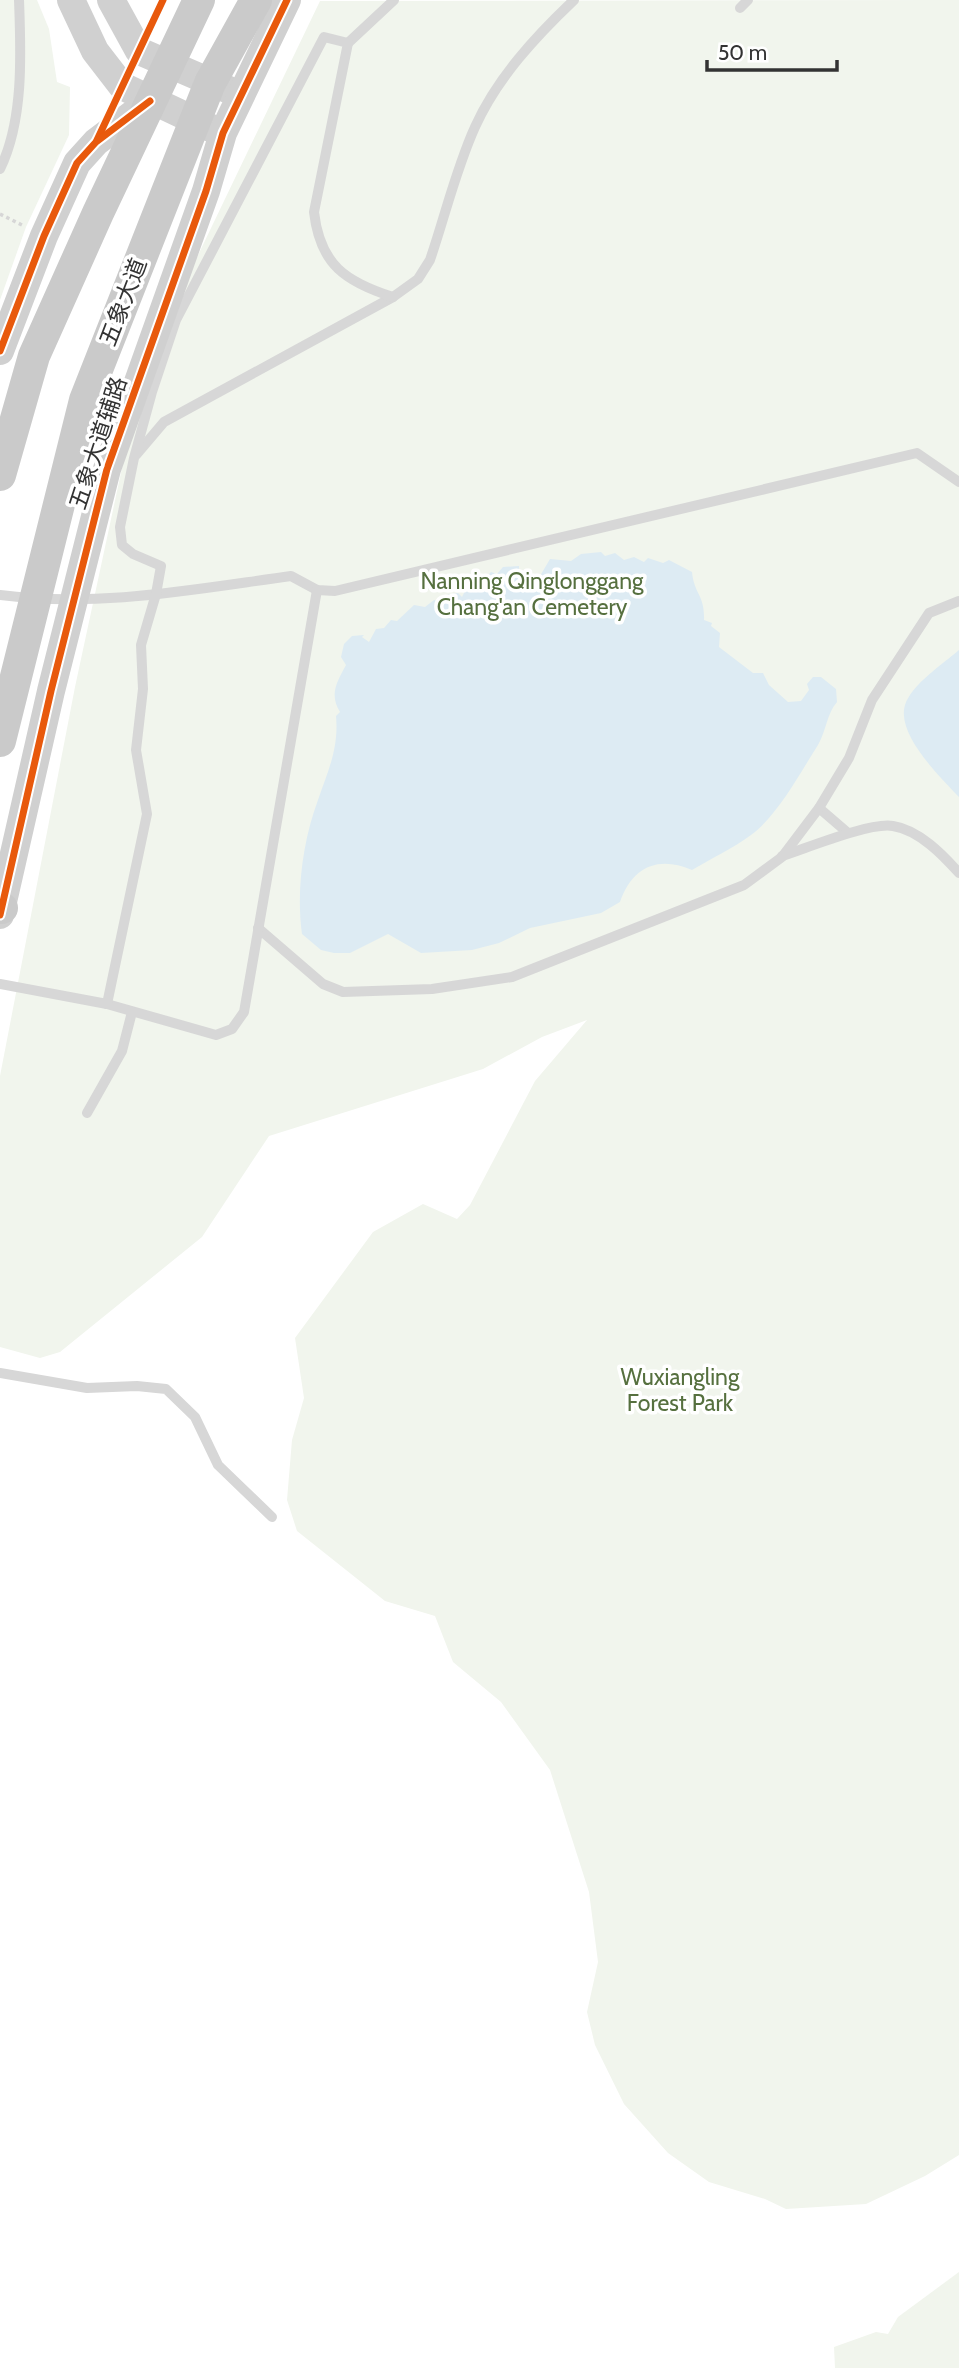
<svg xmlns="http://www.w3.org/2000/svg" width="959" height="2368" font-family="Cabin,'Noto Sans SC',sans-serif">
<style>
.green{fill:#f1f5ed}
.water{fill:#ddebf3}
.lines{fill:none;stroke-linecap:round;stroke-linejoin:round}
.path{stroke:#d6d6d6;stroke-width:3.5;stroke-dasharray:3.5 3.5;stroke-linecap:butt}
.lane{stroke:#d7d7d7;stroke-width:10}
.secondary{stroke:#d0d0d0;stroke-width:28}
.primary{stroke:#cacaca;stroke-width:32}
.cycleway-casing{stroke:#fff;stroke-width:11}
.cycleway{stroke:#e8590c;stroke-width:7}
.labels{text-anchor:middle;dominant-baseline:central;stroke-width:7;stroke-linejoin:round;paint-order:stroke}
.street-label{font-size:23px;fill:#333;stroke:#fff}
.park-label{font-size:23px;fill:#56703f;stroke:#fff}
</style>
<rect width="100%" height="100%" fill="#fff"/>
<g class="green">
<path d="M0,0H37L49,29L57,82L70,87L69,135L26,227L0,300Z"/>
<path d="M959,0V2155L925,2176L866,2204L786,2209L765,2199L709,2182L668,2153L624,2104L595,2045L587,2012L598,1962L589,1892L550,1770L501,1702L453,1662L435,1616L385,1601L297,1531L287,1500L292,1440L304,1398L295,1338L373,1232L423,1204L457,1219L470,1205L535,1081L587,1020L542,1037L483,1069L269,1136L202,1237L60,1352L40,1358L0,1347V1076L75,687L134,412L177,299L320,1Z"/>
<path d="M959,2272V2368H835L834,2347L876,2332L888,2334L898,2317Z"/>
</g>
<g class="water">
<path d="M601,552L605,556L615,553L624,560L634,557L644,562L648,558L663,563L669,560L692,572C694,594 705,595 704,620L712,623L711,626L720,633L719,647L753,673H763L769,685L788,702L801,701L809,690L807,684L813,677H821L836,689L837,702C827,713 826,731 818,745C800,773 778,815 751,835C732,849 712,858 692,870C658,855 632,867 620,902L601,913L530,928L499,943L472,950L421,953L388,934L350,953H334L321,950L302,934C296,891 303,840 318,800C328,771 339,748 336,716L340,712C329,694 337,682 346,665L341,657L344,644L352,636L364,635L362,637L369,642L376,629L384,628L391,620L397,621L414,605L425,607L434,600L440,601L446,595L458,593L462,597L466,589L474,588L483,577L485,578L491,572L497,574L503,567L519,566V574L528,581L540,576L550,559L571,561L581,554Z"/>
<path d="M959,650V797C940,777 896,734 905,705C912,684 943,664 959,650Z"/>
</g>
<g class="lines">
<path class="path" d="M0,214L24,226"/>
<g class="lane">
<path d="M740,8L748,0"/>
<path d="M348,43L394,0"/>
<path d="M0,169C24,120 21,53 19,0"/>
<path d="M136,455L164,422L393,297L418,279L430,260C445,216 456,169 475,127C497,78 536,36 574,0"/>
<path d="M0,595C97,608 195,589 291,576L317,590L335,591L917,453L959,482"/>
<path d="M819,808L848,833"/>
<path d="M782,856C807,848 870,822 893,826C919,830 943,855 959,873"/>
<path d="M258,928L323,984L343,992L432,989L512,977L744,885L782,857L819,808L849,758L872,700L929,613L959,601"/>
<path d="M0,984L107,1004L216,1035L232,1029L244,1012L317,590"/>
<path d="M107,1004L147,814L136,750L143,689L141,645L156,594L161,566L133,554L122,545L120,527L134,458L152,392L176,320L324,37L348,43L314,212C320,265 346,282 393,297"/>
<path d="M87,1113L122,1051L132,1012"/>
<path d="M0,1373L87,1388L137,1386L166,1389L195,1417L218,1465L272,1517"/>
</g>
<g class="secondary">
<path d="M71,0L95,51L122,86L215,130"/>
<path d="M111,0L139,51L229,90"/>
<path d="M0,351L44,236L77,163L96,142L150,101"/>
<path d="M0,915L51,691L107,469L206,191L223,133L287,0"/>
</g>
<g class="primary">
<path d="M0,475L34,356L98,213L199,0"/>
<path d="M0,741L85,400L210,83L256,0"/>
<path d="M0,908H2"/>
</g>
<g class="cycleway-casing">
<g id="cycleway">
<path d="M97,140L163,0"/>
<path d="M0,351L44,236L77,163L96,142L150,101"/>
<path d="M0,915L51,691L107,469L206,191L223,133L287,0"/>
</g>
</g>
<use href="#cycleway" class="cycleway"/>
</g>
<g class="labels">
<g class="street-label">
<text transform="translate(123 302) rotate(-69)">五象大道</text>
<text transform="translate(98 443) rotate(-72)">五象大道辅路</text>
</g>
<g class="park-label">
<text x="532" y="581">Nanning Qinglonggang<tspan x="532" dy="26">Chang'an Cemetery</tspan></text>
<text x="680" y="1377">Wuxiangling<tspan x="680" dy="26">Forest Park</tspan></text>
</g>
</g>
<path d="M707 60v10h130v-10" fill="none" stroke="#333333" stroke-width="3.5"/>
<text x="718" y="60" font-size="21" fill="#333333" stroke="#ffffff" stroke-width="5" paint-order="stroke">50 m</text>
</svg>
